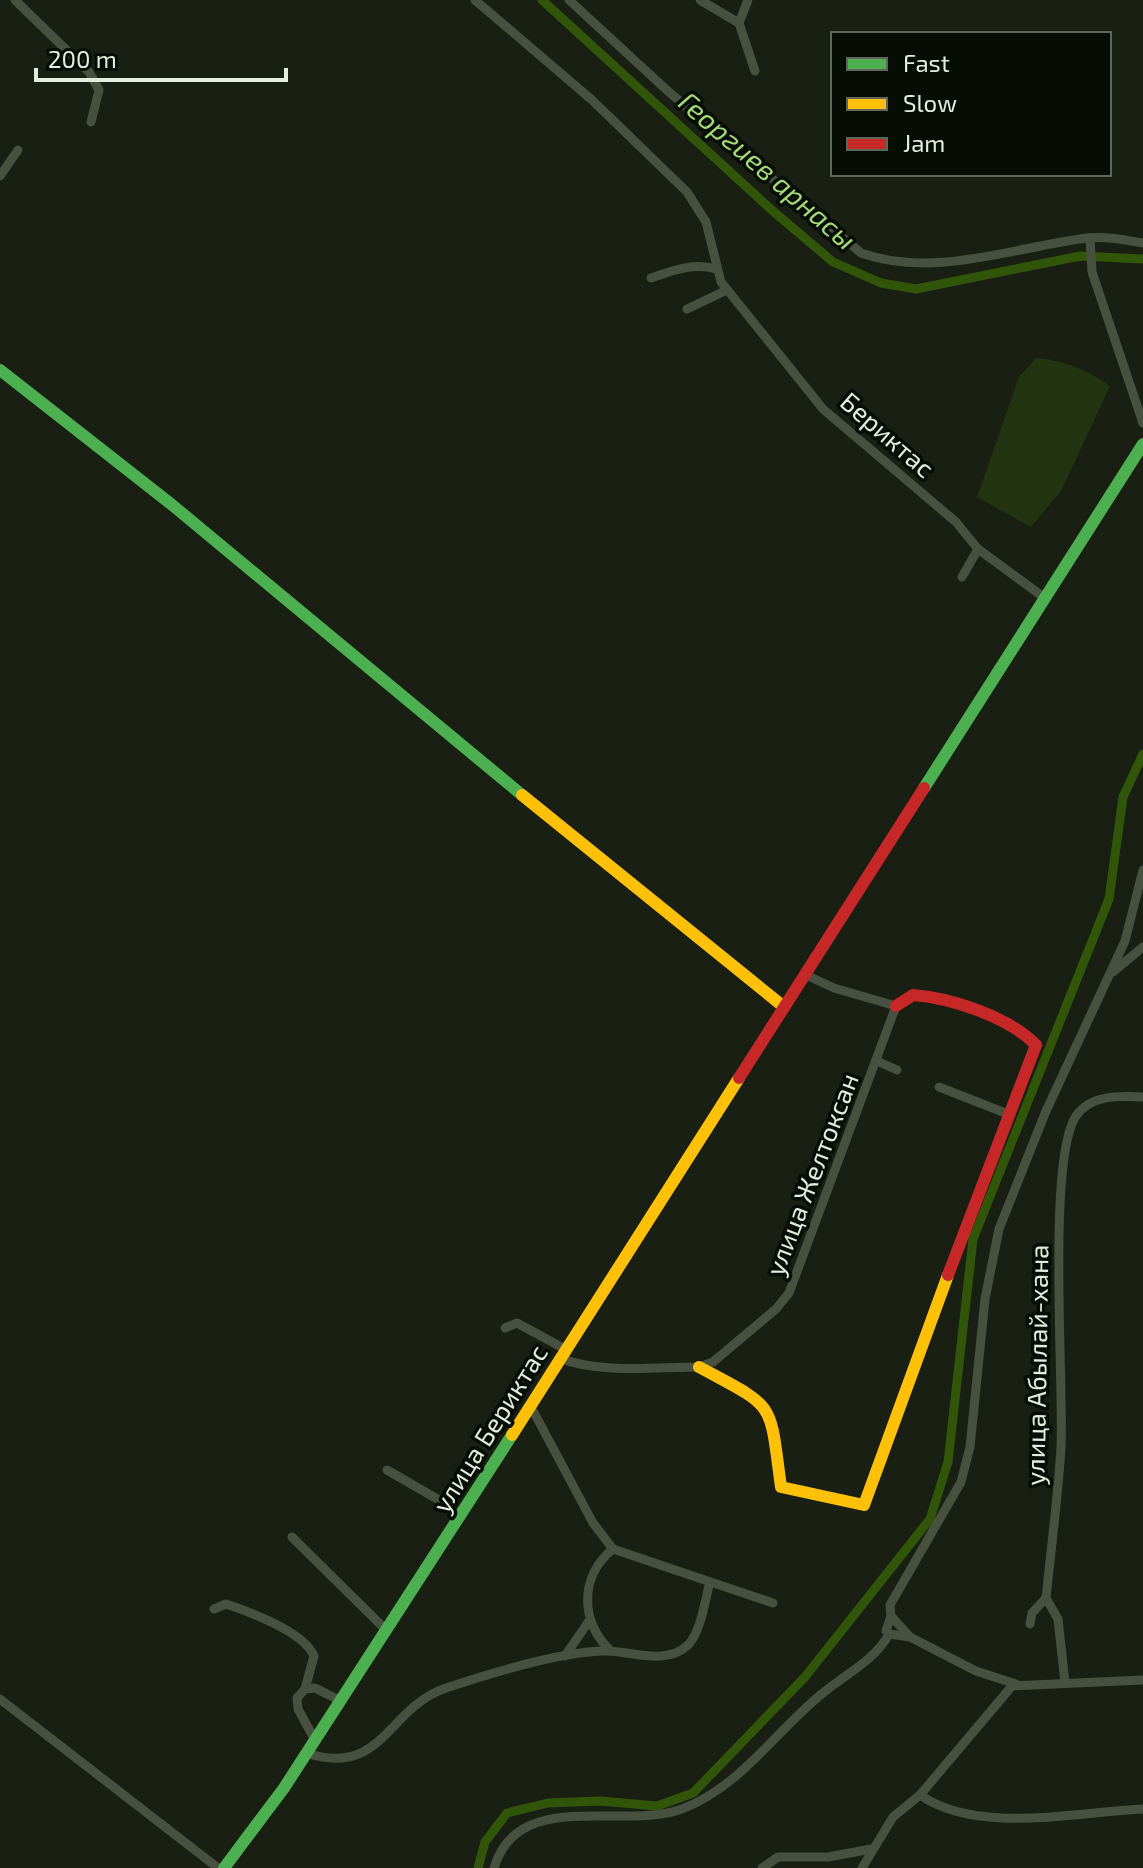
<svg xmlns="http://www.w3.org/2000/svg" width="1143" height="1868" font-family="'Exo 2',sans-serif">
<style>
.green{fill:#233510}
.lines{fill:none;stroke-linecap:round;stroke-linejoin:round}
.canal{stroke:#325609;stroke-width:9}
.street{stroke:#485040;stroke-width:9}
.fast{stroke:#4caf50;stroke-width:12}
.slow{stroke:#ffc107;stroke-width:12}
.jam{stroke:#c62828;stroke-width:12}
.labels{text-anchor:middle;dominant-baseline:central;stroke-width:7;stroke-linejoin:round;paint-order:stroke}
.street-label{font-size:26px;fill:#e4eddd;stroke:#070d04}
.water-label{font-size:28px;font-style:italic;fill:#a3da75;stroke:#070d04}
</style>
<rect width="100%" height="100%" fill="#191f13"/>
<path class="green" d="M1036,358C1064,361 1087,369 1110,386L1061,491L1031,527L977,497L1019,377Z"/>
<g class="lines">
<g class="canal">
<path d="M542,0L774,212L833,262L881,283L916,289L1080,256L1143,259"/>
<path d="M478,1868L485,1842L507,1813L548,1803L600,1801L657,1806L693,1793L805,1677L930,1519L948,1462L973,1239L1109,899L1123,797L1143,754"/>
</g>
<g class="street">
<path d="M15,0L89,72L99,90L91,122"/>
<path d="M475,0L592,100L687,192L706,222L721,282L823,409L956,522L978,549L1046,599"/>
<path d="M569,0L670,93L861,253C935,279 1014,247 1087,238C1106,236 1125,240 1143,243"/>
<path d="M700,0L739,23"/>
<path d="M748,0L739,23L755,71"/>
<path d="M0,176L18,150"/>
<path d="M1090,238L1092,272L1143,423"/>
<path d="M651,278C672,271 694,262 716,269"/>
<path d="M687,309L727,290"/>
<path d="M962,577L978,549"/>
<path d="M1113,972L1143,947"/>
<path d="M877,1061L897,1070"/>
<path d="M939,1087L1008,1114"/>
<path d="M505,1328L517,1323L565,1349"/>
<path d="M559,1358C601,1374 654,1367 699,1367L713,1362L776,1309L789,1293L896,1006L834,988L806,975"/>
<path d="M530,1405L593,1523L613,1549L773,1603"/>
<path d="M387,1470L446,1504L459,1519"/>
<path d="M292,1537L387,1631"/>
<path d="M214,1609L226,1604C250,1612 304,1632 314,1656L305,1689"/>
<path d="M1030,1624L1032,1613L1046,1598"/>
<path d="M889,1634L910,1637L976,1671L1016,1684"/>
<path d="M910,1637L891,1616L890,1605L961,1482L970,1447L985,1299L999,1229L1046,1111L1125,941L1143,870"/>
<path d="M611,1651C580,1623 579,1576 613,1549"/>
<path d="M565,1656L589,1621"/>
<path d="M1065,1683L1058,1619L1046,1598C1051,1548 1058,1498 1061,1447C1064,1382 1047,1160 1076,1116C1091,1094 1120,1096 1143,1097"/>
<path d="M0,1699L218,1868"/>
<path d="M315,1740L298,1709L297,1698L305,1689L315,1688L341,1701"/>
<path d="M306,1753C383,1778 387,1708 446,1688C488,1674 562,1651 606,1651C632,1651 666,1666 688,1645C701,1632 705,1600 710,1582"/>
<path d="M920,1795C978,1835 1076,1812 1143,1809"/>
<path d="M494,1868C518,1787 622,1831 682,1809C738,1788 773,1735 817,1698C840,1677 874,1662 889,1634L886,1631L891,1616"/>
<path d="M762,1868L778,1857H828L871,1849"/>
<path d="M862,1868L893,1817L920,1795L1012,1686L1143,1680"/>
</g>
<g class="fast">
<path d="M0,370L171,504L522,795"/>
<path d="M924,788L1143,444"/>
<path d="M224,1868L284,1788L512,1435"/>
</g>
<g class="slow">
<path d="M522,795L784,1007"/>
<path d="M699,1367C777,1409 769,1399 781,1487L864,1505L948,1275"/>
<path d="M512,1435L739,1078"/>
</g>
<g class="jam">
<path d="M896,1006L913,995C952,998 1009,1017 1036,1045L948,1275"/>
<path d="M739,1078L924,788"/>
</g>
</g>
<g class="labels">
<g class="street-label">
<text transform="translate(888 434) rotate(41)">Бериктас</text>
<text transform="translate(811 1174) rotate(-69)">улица Желтоксан</text>
<text transform="translate(1036 1365) rotate(-89)">улица Абылай-хана</text>
<text transform="translate(489 1428) rotate(-58)">улица Бериктас</text>
</g>
<g class="water-label">
<text transform="translate(768 170) rotate(41)">Георгиев арнасы</text>
</g>
</g>
<rect x="831" y="32" width="280" height="144" fill="#070d04" stroke="#5f675b" stroke-width="2"/>
<rect x="847" y="58" width="40" height="12" fill="#4caf50" stroke="#5f675b" stroke-width="2"/>
<text x="903" y="72" font-size="24" fill="#e4eddd">Fast</text>
<rect x="847" y="98" width="40" height="12" fill="#ffc107" stroke="#5f675b" stroke-width="2"/>
<text x="903" y="112" font-size="24" fill="#e4eddd">Slow</text>
<rect x="847" y="138" width="40" height="12" fill="#c62828" stroke="#5f675b" stroke-width="2"/>
<text x="903" y="152" font-size="24" fill="#e4eddd">Jam</text>
<path d="M36 68v12h250v-12" fill="none" stroke="#e4eddd" stroke-width="4"/>
<text x="48" y="68" font-size="24" fill="#e4eddd" stroke="#070d04" stroke-width="6" paint-order="stroke">200 m</text>
</svg>
